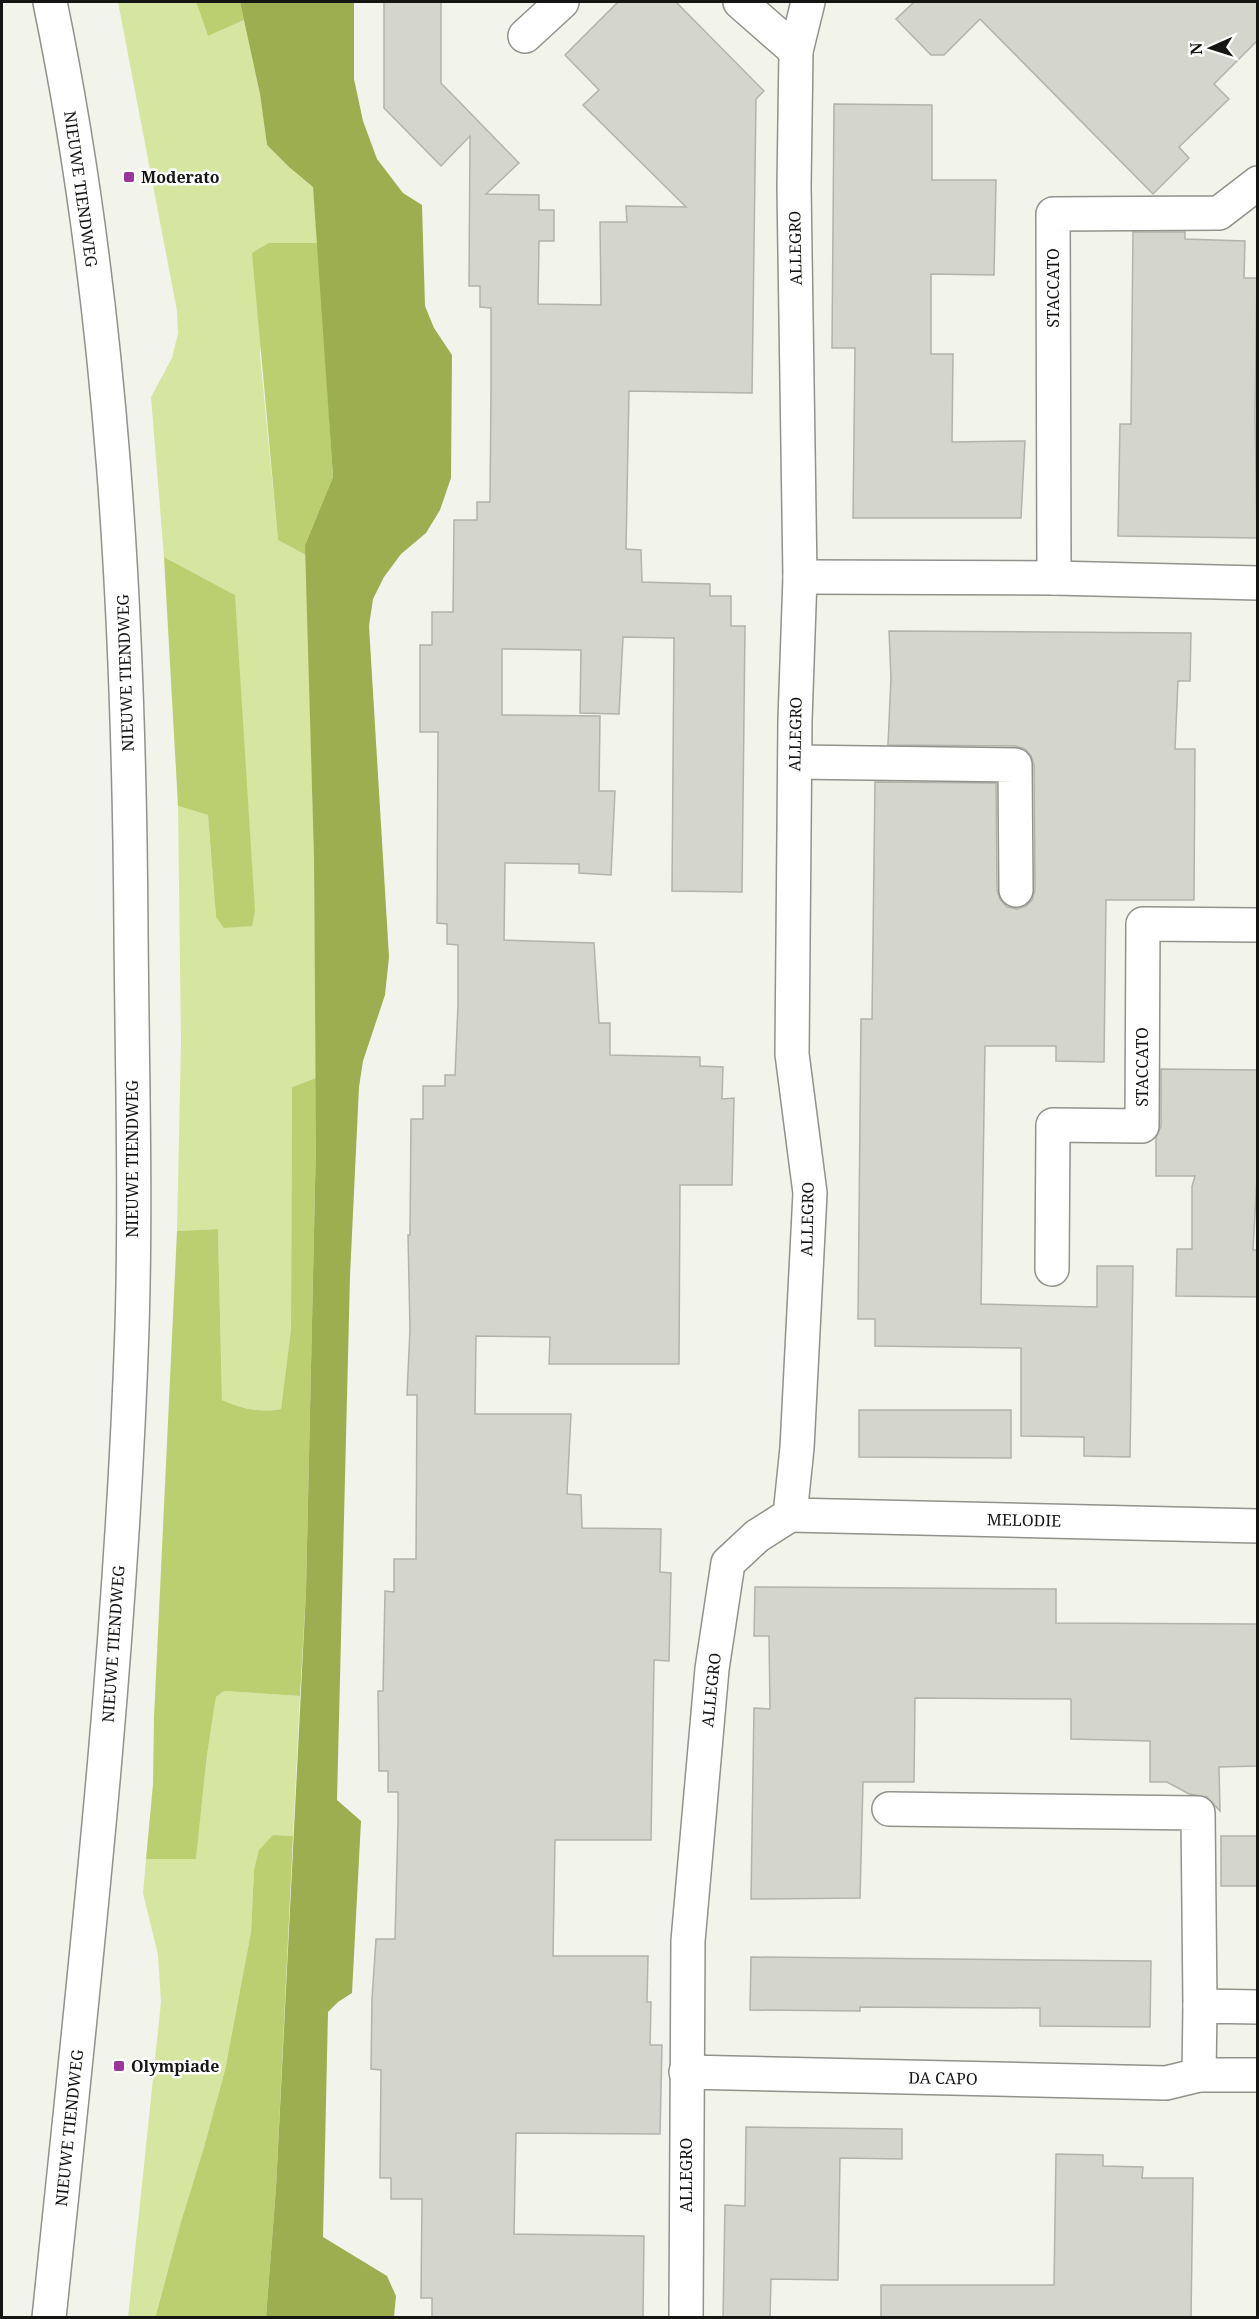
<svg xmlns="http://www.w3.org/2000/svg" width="1259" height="2319" font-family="'Noto Serif',serif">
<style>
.green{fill:#d6e5a0}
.forest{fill:#bccf70}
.water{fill:#9cae4f}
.building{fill:#d4d6ce;stroke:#b1b3ac;stroke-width:1.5}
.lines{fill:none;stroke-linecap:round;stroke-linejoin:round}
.minor-casing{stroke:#90928b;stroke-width:36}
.minor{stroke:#fff;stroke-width:33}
.poi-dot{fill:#9c369b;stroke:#fff;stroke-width:2}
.labels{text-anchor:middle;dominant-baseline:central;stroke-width:5;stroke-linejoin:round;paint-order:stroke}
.poi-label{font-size:16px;font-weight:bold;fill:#151513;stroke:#fff;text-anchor:start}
.street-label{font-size:16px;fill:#151513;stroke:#fff}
</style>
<rect width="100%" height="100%" fill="#f2f4ec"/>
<g class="green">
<path d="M118,2H196L208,36L244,20L260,94L267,145L289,167L313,187L318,243H269L260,355L278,540L306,555L314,858L316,1078L292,1087L291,1329L281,1409C260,1413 242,1409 222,1400L218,1229L177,1231L181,1042L178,806L208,815L216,917L235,595L164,557L151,397L172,358L178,333L177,311Z"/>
<path d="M224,1691L300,1696L293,1836L273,1835L254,1870L251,1932L225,2070L204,2147L180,2225L155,2317L128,2318L161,2002L158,1955L143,1893L146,1859L196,1858L207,1755L216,1697Z"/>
</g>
<g class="forest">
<path d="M196,2H240L244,20L208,36Z"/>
<path d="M269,243H318L333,477L305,545L306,555L278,540L252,253Z"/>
<path d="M164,557L235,595L255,911L252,926L224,928L216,917L208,815L178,806Z"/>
<path d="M316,1078V1142L306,1591L300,1696L224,1691L216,1697L207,1755L196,1859H146L153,1784L154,1717L177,1231L218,1229L222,1400C242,1409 260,1413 281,1409L291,1329L292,1087Z"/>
<path d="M273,1835L293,1836L276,2188L266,2317L155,2318L180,2225L204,2147L225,2070L251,1932L254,1870L259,1850Z"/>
</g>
<path class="water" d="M240,2H354V79L363,121L377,159L403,193L422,205L425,306L434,328L452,355L451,478L440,510L426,533L401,554L384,577L373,599L369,626L389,957L385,995L363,1061L359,1087L350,1276L337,1800L361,1821L352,1993L338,2002L328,2012L323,2237L387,2276L396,2296L394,2317H266L276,2188L306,1591L316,1142L314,858L305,545L333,477L313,187L289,167L267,145L260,94Z"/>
<g class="building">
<path d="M384,2H441V83L519,163L486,194L539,195V210H554V241H539L538,304L601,305L600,222H627L626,206L686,207L583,105L599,90L565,55L618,2H676L764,91L756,99L752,393L629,391L626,549L641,550L642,582L710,584V596H731V626H745L742,892L672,891L674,638L623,637L619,714L580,713L581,650L502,649V715L600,716L599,791H615L611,875L579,873V864L505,863L504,940L594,943L599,1023H610V1055L700,1057V1066L723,1067L722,1099L734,1098L732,1185H680L679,1364H549L550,1337L476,1336L475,1414H571L567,1494L581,1495L582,1528L661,1529L660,1572L671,1573L669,1661L654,1660L651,1840H555L553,1956H648L647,2002H651L650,2045H662L660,2134L516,2133L514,2234L644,2236L643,2318H432V2298H421L422,2199H391V2178H380L381,2070L371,2069L372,1999L376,1939H395L398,1822V1792H388V1771H379L378,1691H383L385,1591L394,1592V1559H416L417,1395H407L410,1329L408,1235H410L411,1119H423V1086H445V1075H455L458,1006V945L447,944V924L437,923L438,732H420V645H432V612H453L454,520H477V502H490L491,392V308L480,307V286H469L470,136L441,166L384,108Z"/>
<path d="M914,2H1257V41L1214,84L1229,99L1179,147L1189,158L1153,194L980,19L944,55H931L896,19Z"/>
<path d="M834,104L932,105V180H996L994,275L931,274V354H953L952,442L1025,441L1021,518H853L855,348H832Z"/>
<path d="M1133,232H1185V239L1245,241L1244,278H1257L1255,415L1257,538L1118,536L1120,424H1131Z"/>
<path d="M889,631L1191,633L1190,681H1178L1175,749H1195L1194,900H1106L1104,1062L1056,1061V1046H985L981,1304L1097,1307V1266H1133L1130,1457L1084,1456V1437L1021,1436V1348L875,1346V1319H858L861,1019H872L875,782L996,783L997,890L1000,899L1007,907L1017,909L1026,906L1032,900L1035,890L1034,765L1031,756L1025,749L1015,746L888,745L891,678Z"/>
<path d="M1161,1069L1257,1070V1178L1253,1250H1257V1297L1176,1296L1177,1249H1192V1186L1195,1176H1156V1137L1161,1126Z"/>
<path d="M859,1410H1011V1458L859,1457Z"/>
<path d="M755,1587L1056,1589V1623L1257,1624V1766L1219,1767L1220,1811L1207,1797L1189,1794L1167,1782H1150V1741L1071,1739V1699L915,1698L914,1782H863L860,1898L751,1899L754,1708L770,1709L769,1636H754Z"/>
<rect x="1221" y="1836" width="36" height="50"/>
<path d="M751,1957L1151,1961L1150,2027L1040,2026V2008L860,2007V2011L750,2010Z"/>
<path d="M746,2127L902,2129V2159L840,2158L838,2280L771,2279L770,2318H723L725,2205L745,2206Z"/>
<path d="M1056,2154L1103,2155V2166L1143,2167L1142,2178H1193L1191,2318H881V2285H1054Z"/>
</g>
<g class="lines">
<g class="minor-casing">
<g id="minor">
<path d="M740,2L796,51"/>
<path d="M525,36L562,2"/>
<path d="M800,577L1054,578L1258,583"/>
<path d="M1054,578L1053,214L1219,213L1258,183"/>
<path d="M795,762L1015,765L1016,890"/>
<path d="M1052,1269L1053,1125L1142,1126L1143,924L1258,925"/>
<path d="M790,1515L1258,1526"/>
<path d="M889,1809L1198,1813L1200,2006"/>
<path d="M686,2072L1166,2083L1199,2075H1258"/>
<path d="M1199,2075L1200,2006L1258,2007"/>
<path d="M49,2318C83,1988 121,1659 132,1328C136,1196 132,1063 131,931C129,620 113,307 50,2"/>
<path d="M686,2318L688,1941L712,1669L728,1563L757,1536L790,1515L797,1448L810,1193L792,1054L795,720L800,577L794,187L796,51L808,2"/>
</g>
</g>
<use href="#minor" class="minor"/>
</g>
<g class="poi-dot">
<rect x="123" y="171" width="12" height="12" rx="3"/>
<rect x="113" y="2060" width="12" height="12" rx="3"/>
</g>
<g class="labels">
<g class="poi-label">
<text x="141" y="177">Moderato</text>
<text x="131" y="2066">Olympiade</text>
</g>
<g class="street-label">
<text transform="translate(81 189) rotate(82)">NIEUWE TIENDWEG</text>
<text transform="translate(795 248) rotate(-91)">ALLEGRO</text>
<text transform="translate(1053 288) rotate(-90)">STACCATO</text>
<text transform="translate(125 673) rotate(-92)">NIEUWE TIENDWEG</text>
<text transform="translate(795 734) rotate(-89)">ALLEGRO</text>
<text transform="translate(1142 1067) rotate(-90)">STACCATO</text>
<text transform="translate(132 1159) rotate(-90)">NIEUWE TIENDWEG</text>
<text transform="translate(807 1219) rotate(-89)">ALLEGRO</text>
<text transform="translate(1024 1520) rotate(1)">MELODIE</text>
<text transform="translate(113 1644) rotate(-86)">NIEUWE TIENDWEG</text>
<text transform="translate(711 1690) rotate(-84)">ALLEGRO</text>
<text transform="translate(943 2078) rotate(1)">DA CAPO</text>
<text transform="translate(69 2128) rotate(-84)">NIEUWE TIENDWEG</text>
<text transform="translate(686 2175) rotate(-90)">ALLEGRO</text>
</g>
</g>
<rect width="1259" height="2319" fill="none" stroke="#151513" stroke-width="6"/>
<g transform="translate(1211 48) rotate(267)" stroke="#ffffff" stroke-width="4.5" paint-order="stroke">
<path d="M0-4.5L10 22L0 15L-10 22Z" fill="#151513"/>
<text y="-9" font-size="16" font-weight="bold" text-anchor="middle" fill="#151513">N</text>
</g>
</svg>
